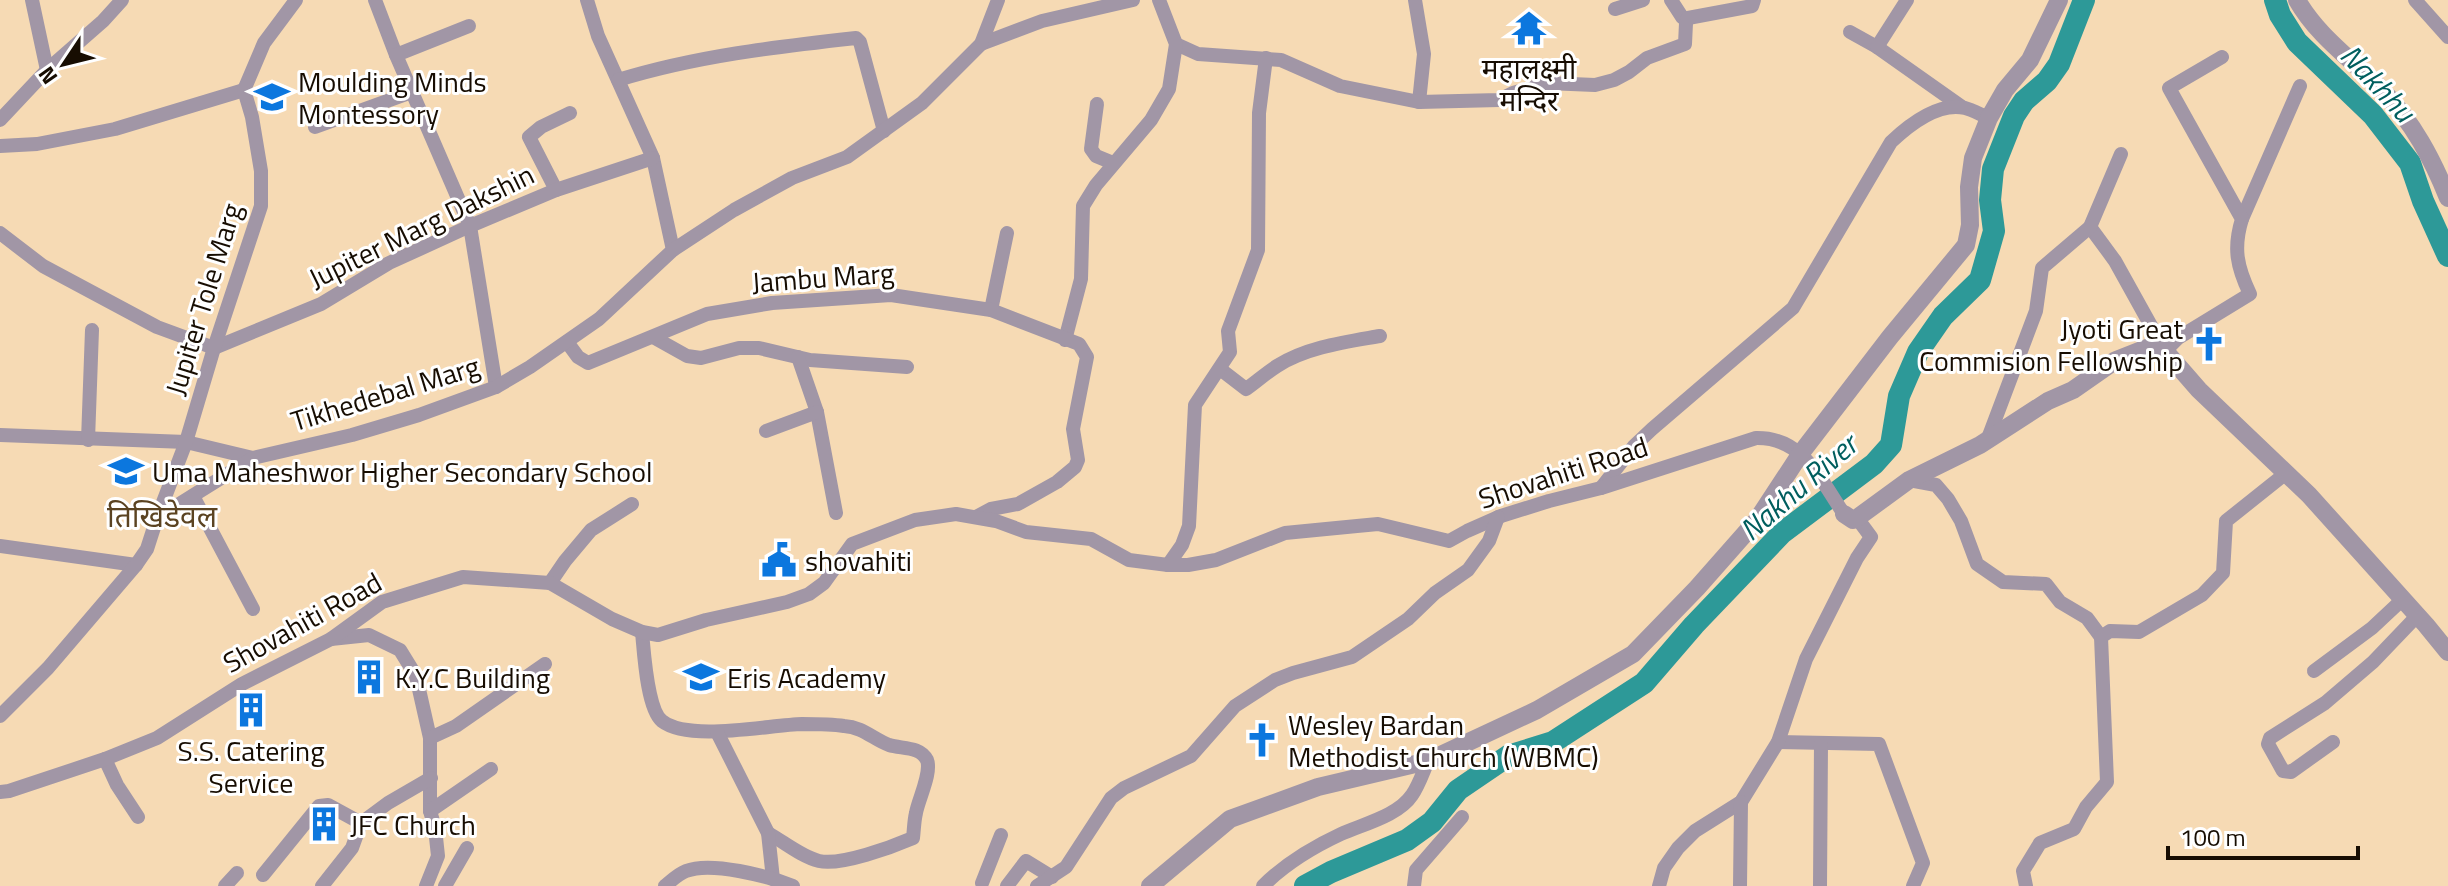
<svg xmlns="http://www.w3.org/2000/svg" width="2448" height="886" font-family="'Titillium Web','Noto Sans Devanagari',sans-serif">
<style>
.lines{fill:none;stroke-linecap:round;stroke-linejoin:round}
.river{stroke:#2d9998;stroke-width:22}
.minor{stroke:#a196a6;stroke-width:14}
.tertiary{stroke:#a196a6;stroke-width:18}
.labels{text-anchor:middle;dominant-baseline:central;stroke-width:6;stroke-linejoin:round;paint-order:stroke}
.poi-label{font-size:28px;fill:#170d02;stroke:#fff;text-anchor:start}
.street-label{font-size:28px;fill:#170d02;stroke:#fff}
.water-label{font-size:30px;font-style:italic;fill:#005e5e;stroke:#fff}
.neighbourhood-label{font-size:30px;fill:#5b4321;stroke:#fff}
</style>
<rect width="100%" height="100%" fill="#f6dab4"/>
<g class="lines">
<g class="river">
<path d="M2275,0L2280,15L2297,42L2373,115L2410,163L2423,201L2448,256"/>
<path d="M1305,886L1331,872L1407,840L1432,822L1458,790L1508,756L1553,742L1644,683L1694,625L1782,533L1874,464L1891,445L1899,396L1918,352L1943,316L1980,280L1994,231L1990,200L1993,169L2014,116L2024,101L2047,81L2059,64L2084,0"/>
</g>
<g class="minor">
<path d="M32,0L47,70"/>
<path d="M375,0L396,55L470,226L496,387"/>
<path d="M587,0L598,36L653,158L673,250"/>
<path d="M1415,0L1424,54L1419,102"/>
<path d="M1671,0L1682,17L1687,21"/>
<path d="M2415,0L2448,37"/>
<path d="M1615,9L1643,0"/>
<path d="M1850,32L1877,47L1962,107"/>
<path d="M981,44L1042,21L1133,0"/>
<path d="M1176,44L1198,54L1281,60L1340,86L1419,102L1499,100L1513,93L1547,83L1595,85L1614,80L1629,72L1647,58L1685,44L1686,23L1688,18L1752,6L1754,0"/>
<path d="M1877,47L1907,0"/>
<path d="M396,55L469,26"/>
<path d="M618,80C696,56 775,47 856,38L860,42L884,131"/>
<path d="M1097,104L1091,149L1096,156L1113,163"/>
<path d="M0,120L47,70L103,21L122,0"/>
<path d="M315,127L412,92"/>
<path d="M0,146L37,144L115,129L244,90"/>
<path d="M556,190L529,137L541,127L570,113"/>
<path d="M2242,219L2300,86"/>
<path d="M2090,227L2115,261L2165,351L2178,338L2250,294C2237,267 2233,248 2242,219L2169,88L2222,57"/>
<path d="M0,233L43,266L157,327L214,348L321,304L389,263L470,226L556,190L653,158"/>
<path d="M991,310L1007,233"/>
<path d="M653,337L687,356L701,358L739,348H759L810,360L907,367"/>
<path d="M1065,340L1081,279L1083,206L1096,185L1151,120L1169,89L1176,44L1159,0"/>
<path d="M567,342L578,357L588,363L707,314L772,303L891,295L991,310L1079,344L1087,357L1073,429L1078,460L1075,467L1057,482L1018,504L991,509L976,517"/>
<path d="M798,357L817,412L836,513"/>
<path d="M1220,369L1246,389C1256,382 1266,373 1277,366C1307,347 1346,342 1380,336"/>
<path d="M766,431L817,412"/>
<path d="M0,435L186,442L253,458"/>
<path d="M88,440L92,330"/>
<path d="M1987,441L2036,311L2042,268L2090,227L2121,154"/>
<path d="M1909,480L1936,485L1948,499L1961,521L1977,564L2003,582L2046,584L2060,602L2087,618L2101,637"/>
<path d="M1601,488L1634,446L1652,429L1793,308L1891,142C1909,125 1938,102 1965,108C1973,110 1981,115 1989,118"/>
<path d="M193,496L253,609"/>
<path d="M157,518L186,442L214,348L261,206V171L252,117L244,90L264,43L296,0"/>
<path d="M0,546L136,565"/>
<path d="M1168,565L1182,545L1189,526L1195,405L1230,352L1228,331L1258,250L1259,113L1266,58"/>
<path d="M550,583L565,561L591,530L632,504"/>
<path d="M642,632C644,652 647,709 662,721C689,742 768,725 802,724C816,724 831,724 844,726C863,727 873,739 889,745C902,749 920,746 927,760C932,773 918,800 916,813C914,821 914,830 913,838C892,847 841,866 819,861C802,857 784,842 768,833"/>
<path d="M331,639L369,635L400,650L416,676L430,738V811L435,828L438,856L426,886"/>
<path d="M2314,671L2372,628L2403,599"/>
<path d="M0,716L48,668L136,565L147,549L157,518L253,458L352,435L419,415L496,387L530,367L599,319L673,250L734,210L792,178L847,157L922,103L981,44L998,0"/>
<path d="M717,732L768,833L773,879"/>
<path d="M430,738L456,726L545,664"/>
<path d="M1778,742L1879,744L1923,863L1913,886"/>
<path d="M2333,742L2291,772L2283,771L2268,744L2270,738L2325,703L2373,662L2417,616"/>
<path d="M105,759L117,785L138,817"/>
<path d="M0,792L9,791L105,759L157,738L242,684L331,639L382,602L463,577L550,583L612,619L642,632L658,635L706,620L787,602L809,594L824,583L852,544L915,520L956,514L996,521L1026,532L1091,539L1129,560L1168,565H1188L1216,560L1285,533L1357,526L1378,524L1449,541L1467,531L1501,516L1549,501L1601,488L1756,438C1803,437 1820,479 1844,514"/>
<path d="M430,811L491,769"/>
<path d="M263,875L319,806L328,805L361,823"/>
<path d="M982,883L1001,835"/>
<path d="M225,886L237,873"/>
<path d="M322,886L352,848L361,823L388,803L431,778"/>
<path d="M445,886L467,848"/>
<path d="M665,886C671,881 678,874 686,871C711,861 767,876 793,886"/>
<path d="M1007,886L1026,861L1052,877"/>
<path d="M1037,886L1066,867L1111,798L1124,788L1191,756L1235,706L1275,680L1293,673L1352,657L1408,619L1435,593L1468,570L1489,541L1498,517"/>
<path d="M1263,886C1285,864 1313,847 1341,834C1363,824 1398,816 1412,795C1419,785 1423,772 1428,761"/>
<path d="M1414,886L1416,870L1462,817"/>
<path d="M1659,886L1664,868L1678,848L1695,831L1741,802L1778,742L1806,659L1857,558L1871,537L1857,518"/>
<path d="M1740,886L1741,802"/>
<path d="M1820,886L1821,744"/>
<path d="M2026,886L2023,871L2040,843L2074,829L2086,807L2107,782L2101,637L2110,631L2139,632L2202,595L2223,573L2226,521L2285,474"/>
</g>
<g class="tertiary">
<path d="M2297,0C2318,37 2354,61 2383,91C2413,123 2432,158 2448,198"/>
<path d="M1844,514L1853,520L1857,518L1909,480L1980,445L2048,401L2073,390L2116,360L2149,347L2165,351L2199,390L2309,495L2426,625L2448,652"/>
<path d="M1150,886L1230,819L1318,787L1428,761L1537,710L1633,654L1697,588L1757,520L1801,453L1890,337L1966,245L1970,225L1969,187L1973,158L1989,118L2005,90L2030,60L2059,0"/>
</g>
</g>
<defs>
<g id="temple-bare" transform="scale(2.76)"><path d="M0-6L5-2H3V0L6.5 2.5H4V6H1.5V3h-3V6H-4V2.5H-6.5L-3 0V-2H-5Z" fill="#0c77de" stroke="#fff" stroke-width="2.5" paint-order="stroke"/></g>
<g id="school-bare" transform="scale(2.76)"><path d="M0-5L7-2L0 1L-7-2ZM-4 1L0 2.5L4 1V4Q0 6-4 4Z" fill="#0c77de" stroke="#fff" stroke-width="2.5" paint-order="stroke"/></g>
<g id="church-bare" transform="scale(2.76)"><path d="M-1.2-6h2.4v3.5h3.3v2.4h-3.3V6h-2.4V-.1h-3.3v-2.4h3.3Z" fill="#0c77de" stroke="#fff" stroke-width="2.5" paint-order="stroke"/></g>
<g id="civic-bare" transform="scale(2.76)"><path d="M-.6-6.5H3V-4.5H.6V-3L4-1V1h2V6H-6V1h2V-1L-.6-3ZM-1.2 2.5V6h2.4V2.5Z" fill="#0c77de" stroke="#fff" stroke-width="2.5" paint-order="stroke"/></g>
<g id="building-bare" transform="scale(2.76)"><path d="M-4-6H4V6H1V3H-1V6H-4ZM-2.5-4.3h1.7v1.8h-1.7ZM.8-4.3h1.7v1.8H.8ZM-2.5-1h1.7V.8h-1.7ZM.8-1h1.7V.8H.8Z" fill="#0c77de" stroke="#fff" stroke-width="2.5" paint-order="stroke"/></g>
</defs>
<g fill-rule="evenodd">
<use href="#temple-bare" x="1529" y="28"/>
<use href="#school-bare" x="272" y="97"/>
<use href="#church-bare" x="2209" y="344"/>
<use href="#school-bare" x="126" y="471"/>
<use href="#civic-bare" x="779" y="560"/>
<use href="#building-bare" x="369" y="677"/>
<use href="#school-bare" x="701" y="677"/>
<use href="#building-bare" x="251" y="710"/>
<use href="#church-bare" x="1262" y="740"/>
<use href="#building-bare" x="324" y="824"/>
</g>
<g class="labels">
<g class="poi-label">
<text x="1529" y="68" text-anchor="middle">महालक्ष्मी<tspan x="1529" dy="32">मन्दिर</tspan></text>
<text x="298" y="81">Moulding Minds<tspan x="298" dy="32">Montessory</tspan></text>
<text x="2183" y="328" text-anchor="end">Jyoti Great<tspan x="2183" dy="32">Commision Fellowship</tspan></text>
<text x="152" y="471">Uma Maheshwor Higher Secondary School</text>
<text x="805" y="560">shovahiti</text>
<text x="395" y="677">K.Y.C Building</text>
<text x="727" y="677">Eris Academy</text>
<text x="1288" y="724">Wesley Bardan<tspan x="1288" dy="32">Methodist Church (WBMC)</tspan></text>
<text x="251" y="750" text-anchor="middle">S.S. Catering<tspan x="251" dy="32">Service</tspan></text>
<text x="350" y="824">JFC Church</text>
</g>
<g class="street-label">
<text transform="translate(421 226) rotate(-26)">Jupiter Marg Dakshin</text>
<text transform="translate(823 277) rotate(-4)">Jambu Marg</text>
<text transform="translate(203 299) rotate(-73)">Jupiter Tole Marg</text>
<text transform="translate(385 393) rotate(-17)">Tikhedebal Marg</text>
<text transform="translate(1563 472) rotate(-18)">Shovahiti Road</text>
<text transform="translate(302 622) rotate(-29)">Shovahiti Road</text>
</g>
<g class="water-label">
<text transform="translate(2378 83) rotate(47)">Nakhhu</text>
<text transform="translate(1798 487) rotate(-41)">Nakhu River</text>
</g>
<g class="neighbourhood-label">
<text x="162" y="516">तिखिडेवल</text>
</g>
</g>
<g transform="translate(64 64) rotate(235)" stroke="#ffffff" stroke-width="6" paint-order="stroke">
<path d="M0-6L14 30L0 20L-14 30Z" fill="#170d02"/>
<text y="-12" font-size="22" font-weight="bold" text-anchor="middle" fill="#170d02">N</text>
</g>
<path d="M2168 846v12h190v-12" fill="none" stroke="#170d02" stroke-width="4"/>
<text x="2180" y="846" font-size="24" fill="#170d02" stroke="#ffffff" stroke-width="6" paint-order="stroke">100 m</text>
</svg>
